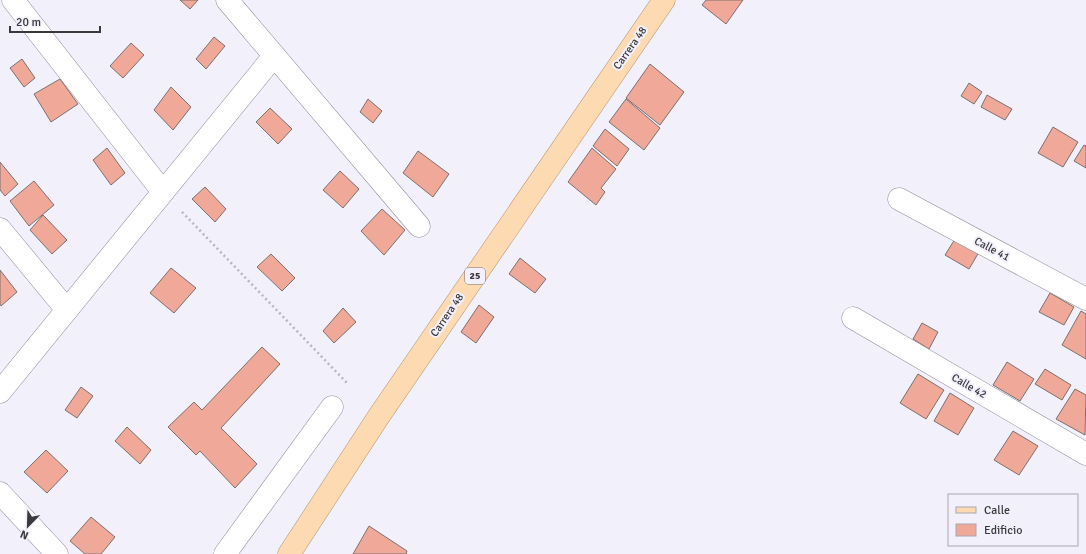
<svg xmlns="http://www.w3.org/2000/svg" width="1086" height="554" font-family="Signika,sans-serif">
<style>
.building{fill:#f0a999;stroke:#7c706d}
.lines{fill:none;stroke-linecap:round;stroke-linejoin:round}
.street-casing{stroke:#8f8d97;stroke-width:23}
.primary-casing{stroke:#b89169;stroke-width:23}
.path{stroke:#b7b5be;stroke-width:2.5;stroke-dasharray:2 3;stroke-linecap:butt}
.street{stroke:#fff;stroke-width:22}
.primary{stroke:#fedab3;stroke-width:22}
.labels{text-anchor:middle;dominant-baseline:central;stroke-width:4;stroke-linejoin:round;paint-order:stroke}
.shield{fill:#f2f0fb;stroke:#706f75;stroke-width:1}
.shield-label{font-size:10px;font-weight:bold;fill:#39383c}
.street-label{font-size:11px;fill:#39383c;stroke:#f2f0fb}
</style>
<rect width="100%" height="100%" fill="#f2f0fb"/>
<g class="building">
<path d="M180,0H198L190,9Z"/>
<path d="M706,0H743L726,24L702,5Z"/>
<path d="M214,37L225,46L206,69L196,59Z"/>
<path d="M131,43L144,55L123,78L110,66Z"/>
<path d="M22,59L35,78L24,87L10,68Z"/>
<path d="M650,64L684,92L660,125L626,98Z"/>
<path d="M60,79L78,104L51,122L34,94Z"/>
<path d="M969,83L982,92L974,104L961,96Z"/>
<path d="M171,87L191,107L173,130L154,110Z"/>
<path d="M987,95L1012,109L1005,120L981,107Z"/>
<path d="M368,99L382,111L373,123L360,112Z"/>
<path d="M626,99L660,128L644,150L609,122Z"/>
<path d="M270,108L292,129L278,144L256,122Z"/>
<path d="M1053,127L1078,142L1063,167L1038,153Z"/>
<path d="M605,129L629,149L617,166L593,146Z"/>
<path d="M1084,145L1086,146V168L1074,161Z"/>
<path d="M107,148L125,173L111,185L93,160Z"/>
<path d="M592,148L616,169L601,188L605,192L596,205L568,182Z"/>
<path d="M418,151L449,174L433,197L403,173Z"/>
<path d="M0,162L18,184L5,196L0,190Z"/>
<path d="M340,171L359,189L343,208L323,190Z"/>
<path d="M34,181L54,205L29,226L10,201Z"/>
<path d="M205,187L226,209L215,222L192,199Z"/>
<path d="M382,209L405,230L384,255L361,231Z"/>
<path d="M43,215L67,240L52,254L30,230Z"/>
<path d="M955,239L979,252L969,269L945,255Z"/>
<path d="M271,254L295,278L282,291L257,267Z"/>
<path d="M520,258L546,279L535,293L509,274Z"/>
<path d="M171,268L196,288L174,313L150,293Z"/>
<path d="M0,270L17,292L1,306L0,304Z"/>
<path d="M1050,293L1074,307L1064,325L1039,312Z"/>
<path d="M479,305L494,317L476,343L461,332Z"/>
<path d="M343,308L356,322L334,343L323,331Z"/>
<path d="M1081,311L1086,314V359L1062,345Z"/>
<path d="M922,323L938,332L929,349L913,339Z"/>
<path d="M262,347L280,364L221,428L257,464L235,488L200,451L196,455L168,427L194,402L202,410Z"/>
<path d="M1007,362L1034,379L1020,401L993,385Z"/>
<path d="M1045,369L1071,385L1062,400L1035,384Z"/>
<path d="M918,374L944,390L926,419L900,403Z"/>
<path d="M81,387L93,396L77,418L65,410Z"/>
<path d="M1075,389L1086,395L1085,435L1056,419Z"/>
<path d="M950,393L974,408L958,435L934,421Z"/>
<path d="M127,427L151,450L140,464L115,441Z"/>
<path d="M1013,431L1038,446L1019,475L994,460Z"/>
<path d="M46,450L68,471L47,493L24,472Z"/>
<path d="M91,517L115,537L101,554H85L70,541Z"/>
<path d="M369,526L407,551L406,554H353Z"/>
</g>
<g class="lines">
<g class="street-casing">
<g id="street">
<path d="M13,0L163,192"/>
<path d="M227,0L419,226"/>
<path d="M899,199L1086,299"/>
<path d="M0,229L67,310"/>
<path d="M853,318L1086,454"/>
<path d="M0,392L274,56"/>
<path d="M0,493L57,554"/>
<path d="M225,554L332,407"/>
</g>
</g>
<g class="primary-casing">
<path id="primary" d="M289,554L379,416L664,0"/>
</g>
<path class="path" d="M182,212L348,384"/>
<use href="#street" class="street"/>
<use href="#primary" class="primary"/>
</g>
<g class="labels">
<rect class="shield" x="465" y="268" width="20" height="16" rx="3"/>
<g class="shield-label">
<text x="475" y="276">25</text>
</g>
<g class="street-label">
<text transform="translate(630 48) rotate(-55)">Carrera 48</text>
<text transform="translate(992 249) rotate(28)">Calle 41</text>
<text transform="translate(447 315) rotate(-56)">Carrera 48</text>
<text transform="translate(969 386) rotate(30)">Calle 42</text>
</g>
</g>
<rect x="948" y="494" width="130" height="52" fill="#f2f0fb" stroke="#a8a6af"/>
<rect x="956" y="507" width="20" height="6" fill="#fedab3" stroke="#a8a6af"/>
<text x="984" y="514" font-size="12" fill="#39383c">Calle</text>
<rect x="956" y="524" width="20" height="12" fill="#f0a999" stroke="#a8a6af"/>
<text x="984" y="534" font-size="12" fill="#39383c">Edificio</text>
<g transform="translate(28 526) rotate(203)" stroke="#f2f0fb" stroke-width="3" paint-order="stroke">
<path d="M0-3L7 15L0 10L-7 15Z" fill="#39383c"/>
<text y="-6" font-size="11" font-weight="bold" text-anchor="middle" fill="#39383c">N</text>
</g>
<path d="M10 26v6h90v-6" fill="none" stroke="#39383c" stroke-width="2"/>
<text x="16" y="26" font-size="12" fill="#39383c" stroke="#f2f0fb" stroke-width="3" paint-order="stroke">20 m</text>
</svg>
